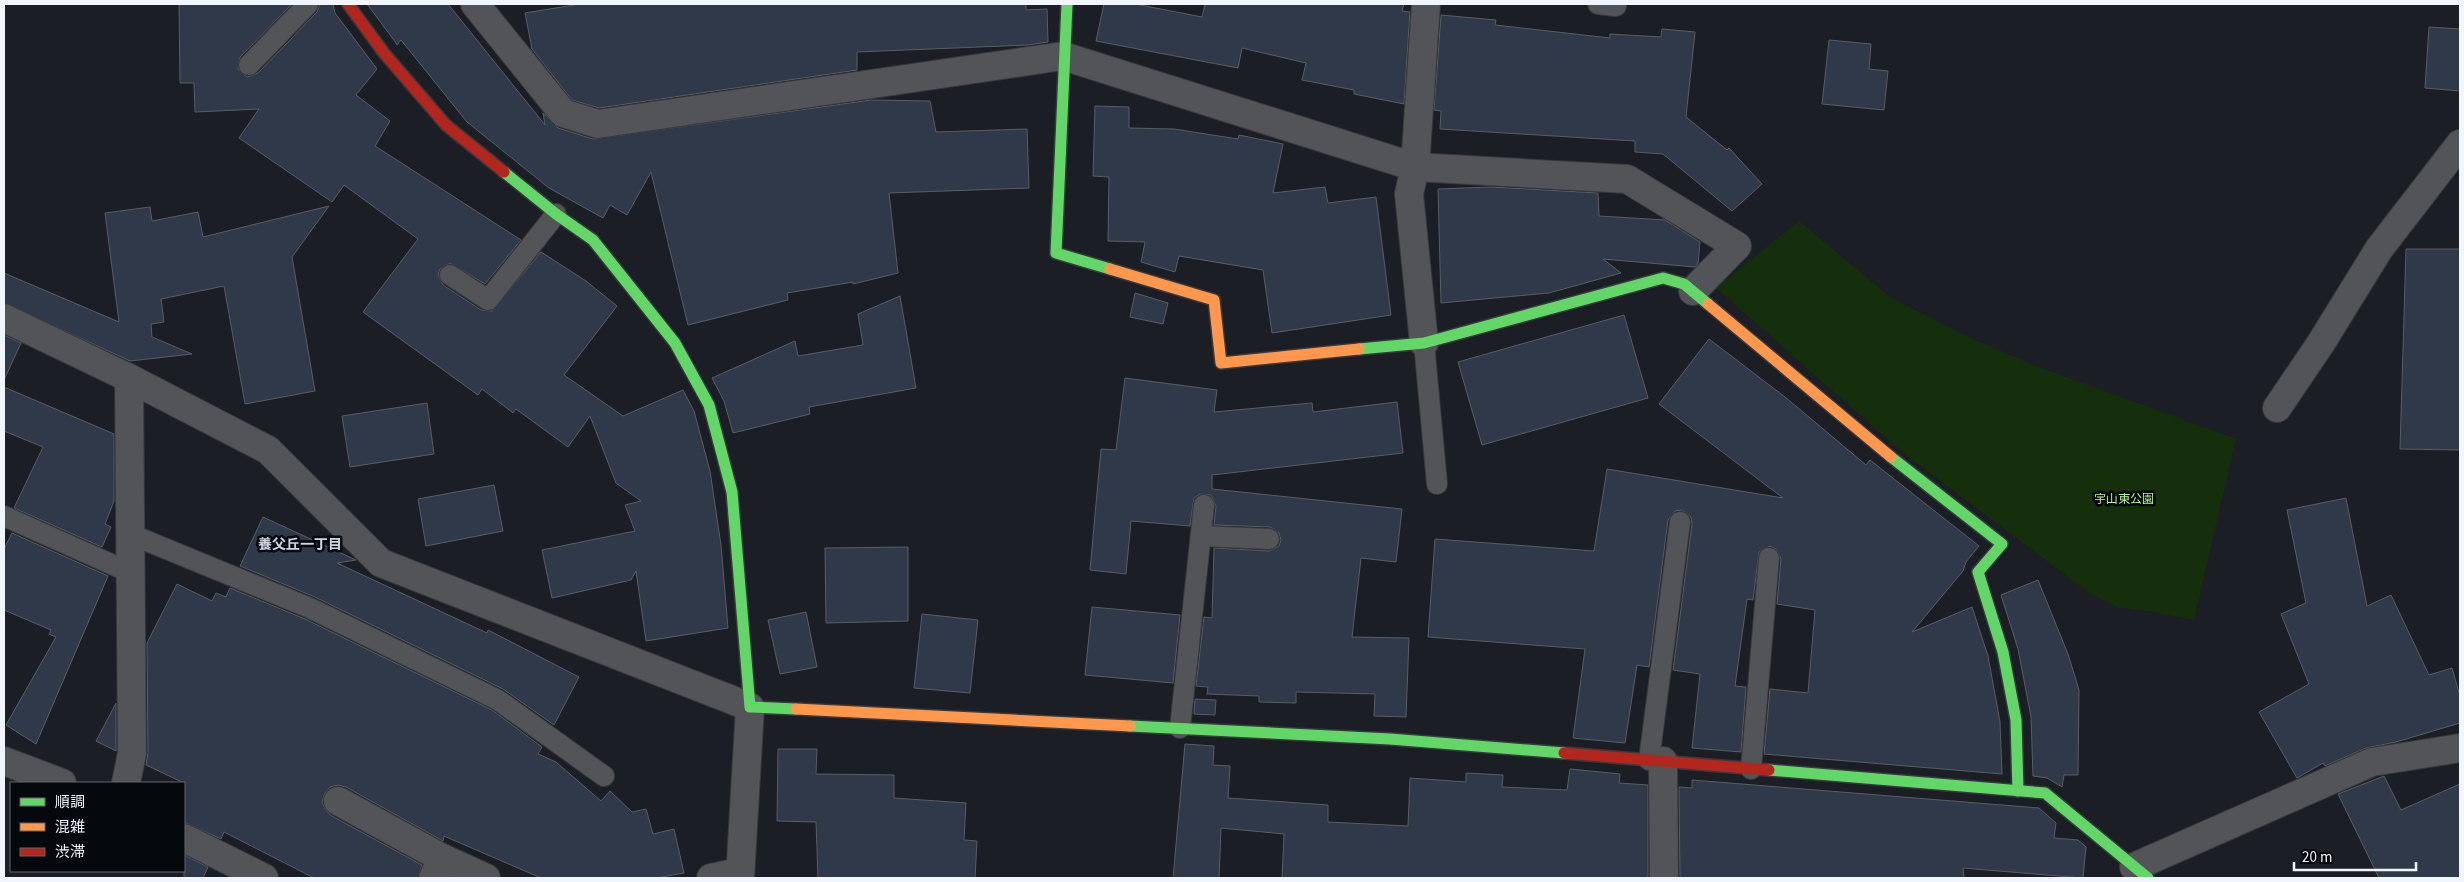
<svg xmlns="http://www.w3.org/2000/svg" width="2464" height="882" font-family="'Source Sans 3','Noto Sans JP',sans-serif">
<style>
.green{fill:#152e0c}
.building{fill:#303949;stroke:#5a5d63}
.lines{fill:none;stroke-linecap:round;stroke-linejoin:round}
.lane-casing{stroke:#36393d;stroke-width:22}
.street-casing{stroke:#36393d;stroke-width:30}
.fast-casing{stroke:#36393d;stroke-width:14}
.slow-casing{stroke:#36393d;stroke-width:14}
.jam-casing{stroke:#36393d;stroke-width:14}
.lane{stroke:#525457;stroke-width:20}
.street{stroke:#525457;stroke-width:28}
.fast{stroke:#63d668;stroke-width:11}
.slow{stroke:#ff974d;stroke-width:11}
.jam{stroke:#b3261e;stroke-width:11}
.labels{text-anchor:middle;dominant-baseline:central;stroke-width:5;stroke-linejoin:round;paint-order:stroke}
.park-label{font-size:12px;fill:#acf892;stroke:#05080c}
.neighbourhood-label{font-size:14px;font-weight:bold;fill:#cdd6e5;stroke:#05080c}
</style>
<rect width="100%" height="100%" fill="#1b1e24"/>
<path class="green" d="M1799,221L1890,297L1964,335L2033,365L2236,439L2194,620L2149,611L2119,608L2089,593L1902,452L1716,288Z"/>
<g class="building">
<path d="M179,4H292L240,57L238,69L247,77L258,73L317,12L320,4H333L335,13L377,69L356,95L390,121L375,146L521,240L485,284L450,263L440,269L438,275L443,285L481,310L492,311L541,252L586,281L617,306L564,375L623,416L683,390L694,411L710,471L721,545L728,628L646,641L636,571L631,580L552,598L542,550L635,531L625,505L641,501L616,483L590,416L568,447L516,409L513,413L482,389L478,395L363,312L418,239L344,185L332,202L239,138L259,109L195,112L194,83H180Z"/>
<path d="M367,4H448L545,125L543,113L558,128L593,139L871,100L930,101L936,132L1027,129L1029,188L889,193L898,273L853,284V282L787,293L788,300L688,325L651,172L627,215L610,205L603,218L549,188L467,122L401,40L397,45L396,43Z"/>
<path d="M580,4H1026V10L1047,9L1048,42L1028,45L857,52V70L599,108L572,100L532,49L525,13Z"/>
<path d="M1104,4H1135L1202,17L1205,4H1404L1402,11L1410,12L1404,104L1354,94V90L1302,80L1306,63L1242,48L1238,68L1096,41Z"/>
<path d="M1441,15L1496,20L1495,25L1610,38V34L1661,37L1662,29L1695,32L1686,117L1727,150L1729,148L1762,184L1732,211L1663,154L1635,152V141L1440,129L1441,111L1434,110Z"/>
<path d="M2429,27L2460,29V91L2425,88Z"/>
<path d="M1829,40L1871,44L1869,69L1888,71L1884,110L1822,104Z"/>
<path d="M1095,106L1129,107V128L1174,129L1238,139L1239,135L1283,144L1273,193L1325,187L1328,203L1376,197L1391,315L1272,333L1263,270L1179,256L1175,272L1141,262L1145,242L1108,241L1109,177L1093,176Z"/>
<path d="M1491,187L1598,193L1599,216L1665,220L1700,242L1698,264L1695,267L1603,259L1621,273L1549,293L1441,303L1438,189Z"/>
<path d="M329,206L292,257L315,391L245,404L224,286L161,299L164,322L151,324L152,337L192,354L130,361L4,303V273L119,322L105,213L150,207L152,221L198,212L203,237Z"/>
<path d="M2406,249H2460V450L2400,449Z"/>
<path d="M1135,293L1168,303L1163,324L1130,317Z"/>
<path d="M900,296L916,388L809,407L810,414L733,433L724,401L712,378L795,341L798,356L863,345L858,314Z"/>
<path d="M1624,315L1648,398L1482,445L1458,362Z"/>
<path d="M4,335L21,343L4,380Z"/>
<path d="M1709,339L1785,397L1866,465L1870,460L1979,546L1966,562L1963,571L1912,632L1972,607L1988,656L2000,722L2002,774L1764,754L1770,689L1808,693L1815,610L1777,604L1781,559L1776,549L1770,546L1759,552L1753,600L1747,599L1735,686L1746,687L1741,752L1692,748L1700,674L1673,670L1692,524L1691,517L1682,510L1675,511L1668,520L1649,667L1637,665L1625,743L1573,738L1585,649L1428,637L1435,539L1594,551L1607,469L1783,498L1659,404Z"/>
<path d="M1125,378L1217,390L1214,412L1312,403L1313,412L1397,402L1403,453L1212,475V489L1402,509L1396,562L1361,558L1352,637L1409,638L1406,717L1374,716L1375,694L1296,692V703L1259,702V696L1207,694L1208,687L1196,686L1204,617L1212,618L1214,548L1269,551L1279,546L1281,540L1279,533L1270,527L1214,525L1216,506L1211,495L1200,494L1194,498L1190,526L1131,521L1126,574L1090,570L1101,449L1116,450Z"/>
<path d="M4,387L114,434V501L105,524L111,527L102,547L14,508L43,447L4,431Z"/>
<path d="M427,403L434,454L350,467L342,416Z"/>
<path d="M494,485L503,531L426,546L418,499Z"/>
<path d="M2346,498L2367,606L2391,595L2429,675L2452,668L2460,696V723L2396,742L2366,748L2325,766L2323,763L2297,778L2259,712L2309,684L2281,614L2306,603L2287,510Z"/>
<path d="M263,517L356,560L337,563L487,633L488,630L579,677L554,725L503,689L315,597L240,566Z"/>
<path d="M12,533L108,576L36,744L6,725L56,637L49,634L51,630L4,610V549Z"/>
<path d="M908,547V621L826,623L825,548Z"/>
<path d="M2038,580L2068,654L2079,690L2078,775H2064L2062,787L2047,778L2033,776L2031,717L2018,649L2001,595Z"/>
<path d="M177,584L212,601L216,593L226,597L230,588L305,619L492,710L542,747L538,754L556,762L601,801L610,791L632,812L646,809L653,834L674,829L684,873L656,878H541L444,836L443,841L346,787L338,785L330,787L325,793L322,802L325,809L330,815L422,865L418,878H314L224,832L221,839L184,822V783L146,765L148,753L147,643Z"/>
<path d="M1092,607L1180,615L1173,683L1085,675Z"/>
<path d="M806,612L817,667L780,674L768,620Z"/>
<path d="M922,614L978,620L970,693L914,688Z"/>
<path d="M1195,699L1216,700L1215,715L1194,714Z"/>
<path d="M116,703V751L96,741Z"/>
<path d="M1185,744L1214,746L1213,765L1230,766L1228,798L1328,805V822L1408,826L1410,778L1466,782V773L1503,775L1502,787L1567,790L1570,769L1620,774L1619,783L1648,785V878H1282L1284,834L1221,828L1219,878H1173Z"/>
<path d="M778,749H817L816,774L894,775V798L966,803L964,840L977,841L975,878H818L816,822L777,821Z"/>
<path d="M2384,776L2401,810L2460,784V878H2379L2338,794Z"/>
<path d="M1692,780L2039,808L2056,823L2054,838L2078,840L2086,847L2083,878L1963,868L1964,878H1680L1679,787L1692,788Z"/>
<path d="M184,855L208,867L203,878H184Z"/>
</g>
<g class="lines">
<g class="lane-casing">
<g id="lane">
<path d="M1598,4L1616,6V4"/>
<path d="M249,65L308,4"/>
<path d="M450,275L488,300L556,214"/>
<path d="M1424,343L1437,484"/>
<path d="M4,516L131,573"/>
<path d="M130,534L310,608L498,700L604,776"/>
<path d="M1201,536L1269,539"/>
<path d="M1180,728L1204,505"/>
<path d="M1649,760L1680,522"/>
<path d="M1751,769L1769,558"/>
</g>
</g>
<g class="street-casing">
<g id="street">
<path d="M475,4L563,113L598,124L1063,56L1415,167L1627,179L1737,246L1693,291"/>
<path d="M4,318L129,378L268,450L381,563L750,707L740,878"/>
<path d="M1424,343L1409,194L1415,167L1426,4"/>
<path d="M2277,408L2321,343L2379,249L2460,144"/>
<path d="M4,761L62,783"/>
<path d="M1663,761L1664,878"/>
<path d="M126,783L132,753L129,378"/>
<path d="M338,801L442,858"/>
<path d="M184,838L264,878"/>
<path d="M2134,867L2372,762L2460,748"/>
<path d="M433,878L442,858L486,878"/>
<path d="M711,878L740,872"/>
</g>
</g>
<g class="fast-casing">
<g id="fast">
<path d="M1067,4L1056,253L1110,269"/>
<path d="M504,172L556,214L593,240L675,343L709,405L732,492L750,707L796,709"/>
<path d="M1359,349L1424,343L1663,278L1684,284L1708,304"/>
<path d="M1891,457L2002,544L1978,572L2003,652L2016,720L2018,791"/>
<path d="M1130,726L1390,739L1564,753"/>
<path d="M1769,770L2045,793L2148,878"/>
</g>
</g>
<g class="slow-casing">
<g id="slow">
<path d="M1110,269L1214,300L1221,363L1359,349"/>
<path d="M1708,304L1891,457"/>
<path d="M796,709L1130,726"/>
</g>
</g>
<g class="jam-casing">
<g id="jam">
<path d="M348,4L384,53L446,125L504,172"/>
<path d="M1564,753L1769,770"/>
</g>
</g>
<use href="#lane" class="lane"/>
<use href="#street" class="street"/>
<use href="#fast" class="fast"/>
<use href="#slow" class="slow"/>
<use href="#jam" class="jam"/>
</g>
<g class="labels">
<g class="park-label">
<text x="2124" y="499">宇山東公園</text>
</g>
<g class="neighbourhood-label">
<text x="300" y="545">養父丘一丁目</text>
</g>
</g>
<rect width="2464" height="882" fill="none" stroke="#f1f5fd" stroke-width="10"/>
<rect x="10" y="782" width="175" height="90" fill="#05080c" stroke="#63676c"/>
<rect x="20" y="798" width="25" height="8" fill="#63d668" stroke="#63676c"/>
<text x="55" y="807" font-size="15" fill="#f1f5fd">順調</text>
<rect x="20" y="823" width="25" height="8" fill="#ff974d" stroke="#63676c"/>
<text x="55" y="832" font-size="15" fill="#f1f5fd">混雑</text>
<rect x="20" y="848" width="25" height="8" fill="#b3261e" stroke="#63676c"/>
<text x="55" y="857" font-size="15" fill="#f1f5fd">渋滞</text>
<path d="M2294 862v8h122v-8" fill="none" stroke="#f1f5fd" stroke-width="2.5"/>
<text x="2302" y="862" font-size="15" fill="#f1f5fd" stroke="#05080c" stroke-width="4" paint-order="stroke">20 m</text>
</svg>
